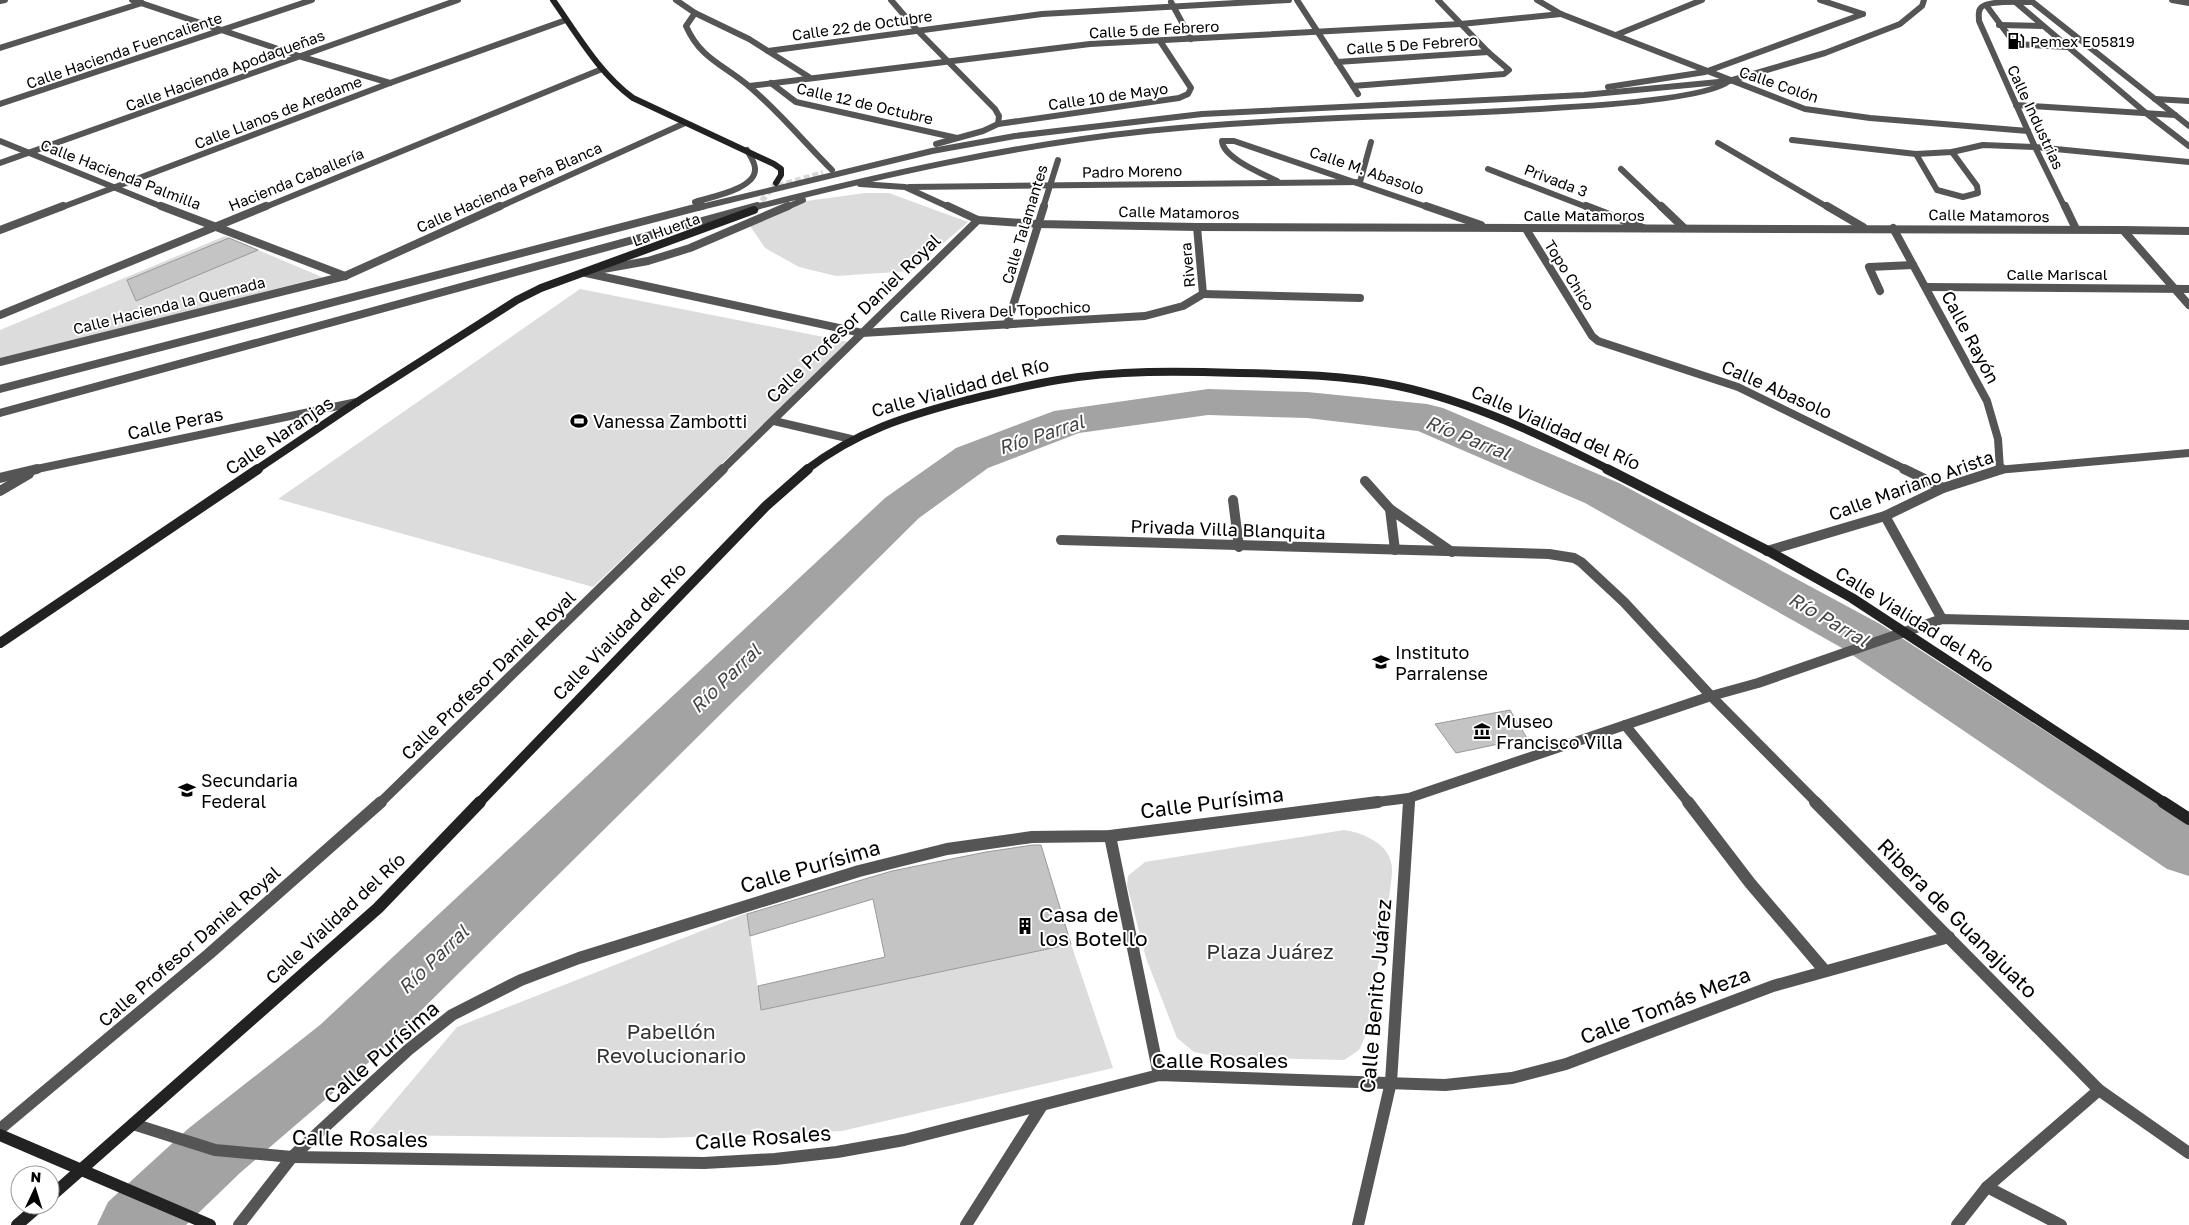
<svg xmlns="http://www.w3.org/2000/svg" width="2189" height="1225" font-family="'Golos Text',sans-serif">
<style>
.green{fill:#dcdcdc}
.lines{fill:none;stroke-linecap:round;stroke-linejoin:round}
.river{fill:#a3a3a3;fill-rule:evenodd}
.building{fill:#c4c4c4;stroke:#999}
.street-tunnel{stroke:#d9d9d9;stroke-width:6;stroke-dasharray:6 3;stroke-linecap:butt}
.secondary-tunnel-far1{stroke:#d9d9d9;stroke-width:6;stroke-dasharray:6 3;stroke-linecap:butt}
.secondary-tunnel{stroke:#d9d9d9;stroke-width:8;stroke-dasharray:8 4;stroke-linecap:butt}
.lane-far3{stroke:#555;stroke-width:6}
.lane-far2{stroke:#555;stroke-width:8}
.lane-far1{stroke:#555;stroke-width:10}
.lane{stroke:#555;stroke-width:12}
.street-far3{stroke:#555;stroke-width:6}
.street-far2{stroke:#555;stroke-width:8}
.street-far1{stroke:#555;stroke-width:10}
.street{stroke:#555;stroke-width:12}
.secondary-far3{stroke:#222;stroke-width:6}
.secondary-far2{stroke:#222;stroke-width:8}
.secondary-far1{stroke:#222;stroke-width:10}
.secondary{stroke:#222;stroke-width:12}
.labels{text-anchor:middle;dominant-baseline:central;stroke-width:4;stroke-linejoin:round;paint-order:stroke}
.far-street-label{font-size:15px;fill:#000;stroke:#fff}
.far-poi-label{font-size:15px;fill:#000;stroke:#fff;text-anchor:start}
.street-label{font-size:18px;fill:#000;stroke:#fff}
.poi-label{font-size:18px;fill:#000;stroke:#fff;text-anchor:start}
.water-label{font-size:19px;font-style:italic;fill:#444;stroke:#fff}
.near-street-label{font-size:21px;fill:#000;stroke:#fff}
.near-poi-label{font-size:21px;fill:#000;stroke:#fff;text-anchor:start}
.near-park-label{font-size:21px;fill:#333;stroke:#fff}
</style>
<rect width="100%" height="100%" fill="#fff"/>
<g class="green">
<path d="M865,193H889L968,222L911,271L836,276L799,267L765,248L750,226L792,203Z"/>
<path d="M225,236L322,277L0,360V330Z"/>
<path d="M580,289L849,342L593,587L278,499Z"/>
<path d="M1344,830C1360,832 1385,842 1390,859C1394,869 1391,880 1390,890C1384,939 1374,988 1365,1037L1359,1050L1344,1060L1219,1057L1194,1052L1177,1038L1146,958L1127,885L1128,876L1145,862Z"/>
<path d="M747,913L761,1010L1071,944L1113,1068L842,1131L665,1138L366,1135L457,1027Z"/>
</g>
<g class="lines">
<path class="river" d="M1208,389L1307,392L1427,404L1443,408L1619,483L1880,624L2189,824V876L2167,869L1842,648L1585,503L1418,431L1307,418L1208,415L1079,433L988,468L919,518L368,1063L241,1172L186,1225H97L108,1202L189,1128L320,1025L885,498L956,448L1054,411Z"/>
</g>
<g class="building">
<path d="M229,238L258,250L136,301L127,280Z"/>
<path d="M1510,710L1527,738L1456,753L1435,724Z"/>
<path d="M1033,845H1041L1071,944L761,1010L758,986L885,957L873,899L750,936L747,914L892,871L986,852Z"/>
</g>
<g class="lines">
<path class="street-tunnel" d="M778,186L823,173"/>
<path class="secondary-tunnel-far1" d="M756,208L776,183"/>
<path class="secondary-tunnel" d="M754,210L757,206"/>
<g class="lane-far3">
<path d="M1986,5L2015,44L2067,47"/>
<path d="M1999,25L2041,26"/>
<path d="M1792,140L1916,154L1952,152L1983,145L2035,147"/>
<path d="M1718,143L1829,208"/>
<path d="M1916,154L1937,190L1963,197L1978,193L1977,186L1952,152"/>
<path d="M1488,169L1589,208"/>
<path d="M1621,169L1662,208"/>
</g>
<g class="lane-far2">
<path d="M1586,206L1643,228"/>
<path d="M1661,206L1684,228"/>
<path d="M1827,206L1863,227"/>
<path d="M2123,230L2189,231"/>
<path d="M1880,291L1869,267L1913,265"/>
</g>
<g class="lane-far1">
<path d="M1365,481L1390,509"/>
<path d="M1233,500L1239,547"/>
<path d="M1395,550L1390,509L1452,552"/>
<path d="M1625,725L1689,803"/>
</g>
<g class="lane">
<path d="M1688,802L1750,883L1825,971"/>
<path d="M966,1225L1041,1107"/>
</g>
<g class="street-far3">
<path d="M132,0L302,57L390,83"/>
<path d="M676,0L695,13L686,26C701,60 725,65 751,88C780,113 805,143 832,170"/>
<path d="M891,0L917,30L995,109L999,116L998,124"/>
<path d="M1297,0L1358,94"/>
<path d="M1537,0L1561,14L1805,109L1870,118L2028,131"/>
<path d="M1820,0L1863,14"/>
<path d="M2013,0L2146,113L2189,146"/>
<path d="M2030,0L2189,126"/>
<path d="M2172,0L2189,3"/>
<path d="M0,1L5,0"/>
<path d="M1171,2L1191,39"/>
<path d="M2032,2C2022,2 1984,0 1980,9C1978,12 1979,17 1979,21L2035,147L2065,208"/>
<path d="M695,13L749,39L809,77"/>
<path d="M1616,35L1702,0"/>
<path d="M0,48L142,3"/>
<path d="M768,51L1042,14L1289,0"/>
<path d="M1337,62L1488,52"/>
<path d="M771,83L796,102L957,138"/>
<path d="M749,86L1090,44L1461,24L1561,14"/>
<path d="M1353,86L1504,74L1509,70L1488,52L1438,0"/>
<path d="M1608,87L1705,72L1863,14"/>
<path d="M2155,99L2189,101"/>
<path d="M0,104L312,0"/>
<path d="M2016,105L2175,115"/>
<path d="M0,141L165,208"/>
<path d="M936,144L983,131L998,124L1179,98L1188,94L1191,88L1160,41"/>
<path d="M2035,147L2189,162"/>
<path d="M0,163L458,0"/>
<path d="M1277,181C1263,174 1223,158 1222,141H1234L1430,208"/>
<path d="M860,184L905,187L951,208"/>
<path d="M909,187L1360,182L1371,142"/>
<path d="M695,202C710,197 756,189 755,169C755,162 750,156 747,150"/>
<path d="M60,208L390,83L566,20"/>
<path d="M263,208L602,69"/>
<path d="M497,208L685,123"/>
<path d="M697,208L932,151L1015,136L1202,114L1584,95L1729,81L1825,53L1900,24L1922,6L1924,0"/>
<path d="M752,208C882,175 1013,145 1147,131C1282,117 1418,117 1554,108C1589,106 1705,100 1729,81"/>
<path d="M785,208L803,200"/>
<path d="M1043,208L1058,160"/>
</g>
<g class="street-far2">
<path d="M161,206L345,276"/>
<path d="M948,206L978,220L1037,224L1197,227L2123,230L2189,305"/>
<path d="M1426,206L1481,225"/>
<path d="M2065,206L2076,229"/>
<path d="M1893,228L1987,401L1998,439L2000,469"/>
<path d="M1526,229L1592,336L1598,341L1738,387L1907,470"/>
<path d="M0,230L63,206"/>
<path d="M592,271L648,261L690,248L788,206"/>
<path d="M586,273L862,333L1145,316L1183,306L1203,294L1197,227"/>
<path d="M1926,287L2189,289"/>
<path d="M1203,294L1360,298"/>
<path d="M0,315L266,206"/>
<path d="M1007,325L1044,206"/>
<path d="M0,362L345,276L500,206"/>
<path d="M0,389L702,206"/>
<path d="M0,413L757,206"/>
<path d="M774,421L851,439"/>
<path d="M32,470L357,402"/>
<path d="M722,470L978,220"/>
<path d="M1997,470L2189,453"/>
</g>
<g class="street-far1">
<path d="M1904,469L1943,488"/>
<path d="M0,478L37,469"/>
<path d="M0,491L29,474"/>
<path d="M1885,516L1942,619"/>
<path d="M1061,540L1549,554L1574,558L1581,562L1624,602L1711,696L1817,803"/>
<path d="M1767,551L1885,516L1943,488L2002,469"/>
<path d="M380,803L723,469"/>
<path d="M1369,803L1409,798L1711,696L1758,683L1942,619L2189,625"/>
<path d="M1409,803V798"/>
</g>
<g class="street">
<path d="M1815,802L2099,1090L2189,1153"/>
<path d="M1110,836L1159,1075"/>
<path d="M133,1124L215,1150L292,1157L704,1163L775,1159L837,1152L904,1140L1159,1075L1445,1085L1512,1078L1566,1064L1773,986L1949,937"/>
<path d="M0,1129L209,954L381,802"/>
<path d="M1987,1187L2061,1225"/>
<path d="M239,1225L292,1157L408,1050L452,1015L521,980L579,958L859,871L947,849L1032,837L1110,836L1378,802"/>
<path d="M1358,1225L1391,1082L1409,802"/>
<path d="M1957,1225L1987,1187L2099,1090"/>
</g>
<path class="secondary-far3" d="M553,0C577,34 599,73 633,98L774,164L781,169V175L776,183"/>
<g class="secondary-far2">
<path d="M256,470L357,402L517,300L541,288L754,210"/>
<path d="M806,470C857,431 906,416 967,400C997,393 1027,385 1058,380C1117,370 1179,371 1239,373C1292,374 1346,375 1398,386C1473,402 1543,436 1610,470"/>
</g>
<g class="secondary-far1">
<path d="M1607,469L1770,552L1852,598L2165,803"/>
<path d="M0,643L258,469"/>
<path d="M479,803L766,506L808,469"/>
</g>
<g class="secondary">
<path d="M2163,802L2189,819"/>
<path d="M0,1135L210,1225"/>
<path d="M50,1197L378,908L480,802"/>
<path d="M17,1225L40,1205"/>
</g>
</g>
<defs>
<g id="fuel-bare" transform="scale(1.35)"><path d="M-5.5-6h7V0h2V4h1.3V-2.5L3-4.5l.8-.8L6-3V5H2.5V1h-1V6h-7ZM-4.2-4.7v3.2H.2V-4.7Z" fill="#000" stroke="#fff" stroke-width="2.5" paint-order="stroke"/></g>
<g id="stadium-bare" transform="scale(1.35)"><path d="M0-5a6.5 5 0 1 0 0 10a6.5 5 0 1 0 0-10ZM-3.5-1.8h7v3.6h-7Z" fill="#000" stroke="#fff" stroke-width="2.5" paint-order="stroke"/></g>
<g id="school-bare" transform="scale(1.35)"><path d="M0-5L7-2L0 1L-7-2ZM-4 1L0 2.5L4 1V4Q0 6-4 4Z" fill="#000" stroke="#fff" stroke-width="2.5" paint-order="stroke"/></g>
<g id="museum-bare" transform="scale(1.35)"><path d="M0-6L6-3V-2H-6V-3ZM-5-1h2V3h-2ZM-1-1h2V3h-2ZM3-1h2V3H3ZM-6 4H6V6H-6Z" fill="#000" stroke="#fff" stroke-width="2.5" paint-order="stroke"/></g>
<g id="building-bare" transform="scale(1.35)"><path d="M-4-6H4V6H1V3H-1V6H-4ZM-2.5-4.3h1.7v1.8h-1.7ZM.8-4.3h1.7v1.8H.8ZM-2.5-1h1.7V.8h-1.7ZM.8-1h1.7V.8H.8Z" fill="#000" stroke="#fff" stroke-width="2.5" paint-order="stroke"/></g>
</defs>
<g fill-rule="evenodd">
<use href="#fuel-bare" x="2016" y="41"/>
<use href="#stadium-bare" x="579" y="421"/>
<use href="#school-bare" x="1381" y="662"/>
<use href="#museum-bare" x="1482" y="731"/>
<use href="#school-bare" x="187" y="790"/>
<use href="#building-bare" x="1025" y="926"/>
</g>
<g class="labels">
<g class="far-street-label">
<text transform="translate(862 25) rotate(-8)">Calle 22 de Octubre</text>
<text transform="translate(1154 29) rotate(-3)">Calle 5 de Febrero</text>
<text transform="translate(1412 44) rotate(-4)">Calle 5 De Febrero</text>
<text transform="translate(124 50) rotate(-19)">Calle Hacienda Fuencaliente</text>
<text transform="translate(225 70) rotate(-20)">Calle Hacienda Apodaqueñas</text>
<text transform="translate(1779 84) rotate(19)">Calle Colón</text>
<text transform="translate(1108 96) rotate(-8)">Calle 10 de Mayo</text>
<text transform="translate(865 103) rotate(13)">Calle 12 de Octubre</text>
<text transform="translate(278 112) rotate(-21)">Calle Llanos de Aredame</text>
<text transform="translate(2036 117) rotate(65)">Calle Industrias</text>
<text transform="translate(1367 170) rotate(19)">Calle M. Abasolo</text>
<text transform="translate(1132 171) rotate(-1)">Padro Moreno</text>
<text transform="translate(121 174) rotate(21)">Calle Hacienda Palmilla</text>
<text transform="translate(296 179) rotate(-22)">Hacienda Caballería</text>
<text transform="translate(1556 180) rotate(21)">Privada 3</text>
<text transform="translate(509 187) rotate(-24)">Calle Hacienda Peña Blanca</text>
<text transform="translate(1179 212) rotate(1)">Calle Matamoros</text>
<text x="1584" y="215">Calle Matamoros</text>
<text transform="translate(1989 215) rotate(1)">Calle Matamoros</text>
<text transform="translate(1024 224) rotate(-73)">Calle Talamantes</text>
<text transform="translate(666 229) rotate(-20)">La Huerta</text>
<text transform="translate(1187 265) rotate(-95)">Rivera</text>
<text x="2057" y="274">Calle Mariscal</text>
<text transform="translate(1570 275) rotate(58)">Topo Chico</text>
<text transform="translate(169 305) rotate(-14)">Calle Hacienda la Quemada</text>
<text transform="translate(995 311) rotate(-3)">Calle Rivera Del Topochico</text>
</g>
<g class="far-poi-label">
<text x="2030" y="41">Pemex E05819</text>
</g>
<g class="street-label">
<text transform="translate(853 318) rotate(-44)">Calle Profesor Daniel Royal</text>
<text transform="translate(1971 337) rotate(62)">Calle Rayón</text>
<text transform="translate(960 387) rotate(-15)">Calle Vialidad del Río</text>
<text transform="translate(1777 389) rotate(24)">Calle Abasolo</text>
<text transform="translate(175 423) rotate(-12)">Calle Peras</text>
<text transform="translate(1556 427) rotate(24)">Calle Vialidad del Río</text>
<text transform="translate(279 435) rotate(-34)">Calle Naranjas</text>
<text transform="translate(1911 485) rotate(-20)">Calle Mariano Arista</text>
<text transform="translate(1228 529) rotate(2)">Privada Villa Blanquita</text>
<text transform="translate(1915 619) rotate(32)">Calle Vialidad del Río</text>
<text transform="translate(619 631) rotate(-46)">Calle Vialidad del Río</text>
<text transform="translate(488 675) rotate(-44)">Calle Profesor Daniel Royal</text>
<text transform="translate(335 918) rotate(-43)">Calle Vialidad del Río</text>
<text transform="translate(189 946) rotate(-41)">Calle Profesor Daniel Royal</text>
</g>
<g class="poi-label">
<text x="593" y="421">Vanessa Zambotti</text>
<text x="1395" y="652">Instituto<tspan x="1395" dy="21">Parralense</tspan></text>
<text x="1496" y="721">Museo<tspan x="1496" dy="21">Francisco Villa</tspan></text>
<text x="201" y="780">Secundaria<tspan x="201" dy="21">Federal</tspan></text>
</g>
<g class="water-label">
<text transform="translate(1041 434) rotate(-18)">Río Parral</text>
<text transform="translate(1468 437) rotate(22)">Río Parral</text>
<text transform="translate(1829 619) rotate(30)">Río Parral</text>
<text transform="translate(725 678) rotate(-44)">Río Parral</text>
<text transform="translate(433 959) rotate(-44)">Río Parral</text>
</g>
<g class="near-street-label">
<text transform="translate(1212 802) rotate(-7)">Calle Purísima</text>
<text transform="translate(810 866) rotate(-16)">Calle Purísima</text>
<text transform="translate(1958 918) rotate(45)">Ribera de Guanajuato</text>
<text transform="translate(1375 996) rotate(-85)">Calle Benito Juárez</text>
<text transform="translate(1665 1005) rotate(-21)">Calle Tomás Meza</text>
<text transform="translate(381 1052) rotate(-41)">Calle Purísima</text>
<text x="1220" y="1060">Calle Rosales</text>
<text transform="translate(763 1137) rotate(-4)">Calle Rosales</text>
<text transform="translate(360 1138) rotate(1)">Calle Rosales</text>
</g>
<g class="near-poi-label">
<text x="1039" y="914">Casa de<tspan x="1039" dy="24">los Botello</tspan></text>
</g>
<g class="near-park-label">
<text x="1270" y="951">Plaza Juárez</text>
<text x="671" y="1031">Pabellón<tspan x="671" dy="24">Revolucionario</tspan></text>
</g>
</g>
<g transform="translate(35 1190) rotate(4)"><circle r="24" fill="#ffffff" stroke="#999999"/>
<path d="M0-4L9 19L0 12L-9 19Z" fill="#000000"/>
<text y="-8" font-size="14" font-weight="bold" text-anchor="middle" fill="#000000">N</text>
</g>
</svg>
